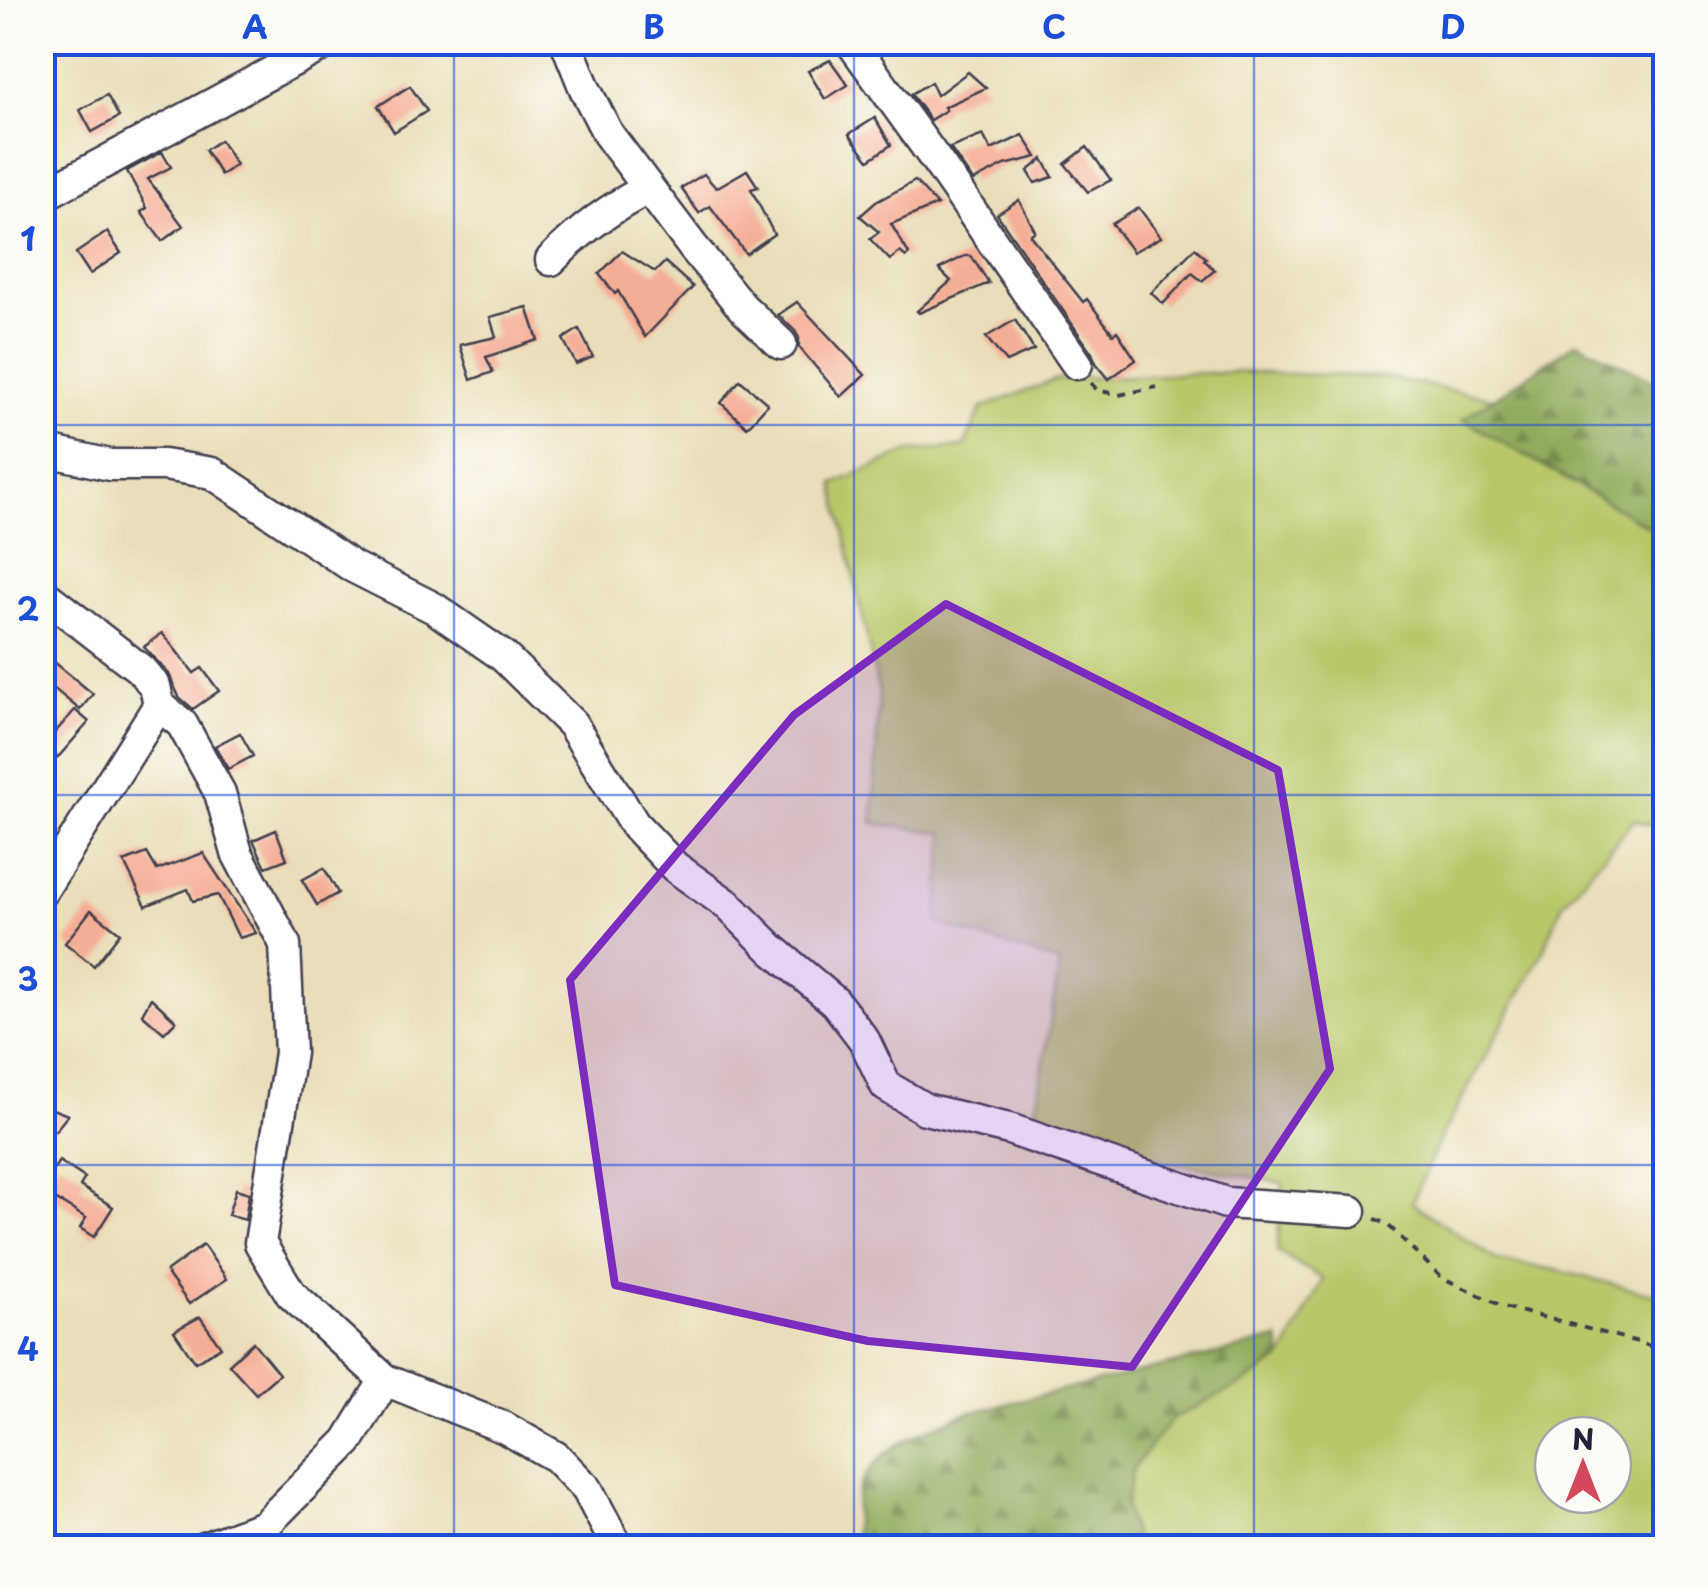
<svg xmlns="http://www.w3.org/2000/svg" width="1708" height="1590" font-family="'Playpen Sans',sans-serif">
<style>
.green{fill:#b9c769;stroke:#6e7452;stroke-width:2.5;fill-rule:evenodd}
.forest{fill:url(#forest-firs);stroke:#5a674c;stroke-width:2.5}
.building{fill:#f5ae96}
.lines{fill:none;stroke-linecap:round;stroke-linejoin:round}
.minor-casing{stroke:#403e4e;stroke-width:35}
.path{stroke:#403e4e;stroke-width:4;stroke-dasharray:8 8;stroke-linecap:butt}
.minor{stroke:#fff;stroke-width:30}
.marked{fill:#7b2cbf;fill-opacity:0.2;stroke:#7b2cbf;stroke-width:8;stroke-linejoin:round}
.grid{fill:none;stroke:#1d4ed8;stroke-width:2.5;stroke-opacity:0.55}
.neatline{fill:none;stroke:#1d4ed8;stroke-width:4}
.grid-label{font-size:32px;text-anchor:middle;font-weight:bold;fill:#1d4ed8}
</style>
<defs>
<pattern id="forest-firs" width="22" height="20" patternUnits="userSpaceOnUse" patternTransform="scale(2.5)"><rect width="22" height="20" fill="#92ac5d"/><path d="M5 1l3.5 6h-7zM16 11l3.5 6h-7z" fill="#778c4e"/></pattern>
</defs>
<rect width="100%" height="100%" fill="#fdfcf7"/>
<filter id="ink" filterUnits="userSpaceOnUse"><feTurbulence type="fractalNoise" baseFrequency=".01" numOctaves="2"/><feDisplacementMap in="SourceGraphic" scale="20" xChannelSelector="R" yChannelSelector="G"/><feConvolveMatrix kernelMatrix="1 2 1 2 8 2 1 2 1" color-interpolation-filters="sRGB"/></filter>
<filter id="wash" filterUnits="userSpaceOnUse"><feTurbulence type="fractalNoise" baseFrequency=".0048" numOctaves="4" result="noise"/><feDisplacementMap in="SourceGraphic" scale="40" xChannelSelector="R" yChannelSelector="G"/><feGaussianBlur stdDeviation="2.25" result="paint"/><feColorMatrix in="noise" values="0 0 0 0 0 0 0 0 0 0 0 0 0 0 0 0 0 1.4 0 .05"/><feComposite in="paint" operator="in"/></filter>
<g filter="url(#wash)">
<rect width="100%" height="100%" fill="#eadeba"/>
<path class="green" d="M1233,372L1383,377L1493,398L1464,420L1665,536V829L1634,820L1562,905L1542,953L1440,1139L1412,1203L1498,1261L1551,1269L1665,1297V1547H1137L1125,1508L1132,1468L1172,1418L1244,1383L1282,1359L1323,1279L1277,1251L1283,1183L1150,1159L1035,1116L1060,963L937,923L945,833L873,823L879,693L834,484L910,451L964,447L982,408L1057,379ZM1553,1435H1613V1495H1553Z"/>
<g class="forest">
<path d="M1577,342L1665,386V536L1463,419Z"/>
<path d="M1279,1339L1282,1359L1244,1383L1172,1419L1133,1468L1125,1508L1137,1547H852L854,1544C855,1529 854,1502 859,1489C876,1446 928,1429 968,1413Z"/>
</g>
<g id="blocks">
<g class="building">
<path d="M830,60L848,85L825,99L808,71Z"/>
<path d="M968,72L986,88L944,107L946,110L930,120L911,94L931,82L937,95Z"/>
<path d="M410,86L427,111L394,132L378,106Z"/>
<path d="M107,95L119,117L92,132L80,110Z"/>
<path d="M875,118L891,145L869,160L849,134Z"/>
<path d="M983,135L991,150L1023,135L1037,157L1005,165L973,181L950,148Z"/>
<path d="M220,140L236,165L221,175L205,150Z"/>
<path d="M1087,147L1111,180L1088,192L1065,164Z"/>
<path d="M162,152L171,167L148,179L183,226L162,241L141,212L147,208L127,171Z"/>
<path d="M1043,159L1053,177L1035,183L1028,171Z"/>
<path d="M747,170L758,187L751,189L774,234L746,254L710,206L699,213L681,188L704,174L716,188Z"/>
<path d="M915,181L937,205L891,224L909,254L906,257L900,252L890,260L870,239L879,232L860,216L876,202Z"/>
<path d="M1019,200L1035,231L1030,235L1083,302L1087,299L1113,334L1117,331L1136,360L1109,379L1096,363L1092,353L997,214Z"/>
<path d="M1139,208L1161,237L1133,252L1112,224Z"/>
<path d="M107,232L121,253L90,274L76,253Z"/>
<path d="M1195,248L1206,258L1204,260L1215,270L1202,281L1192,273L1163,304L1151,293Z"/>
<path d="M622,251L655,272L665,262L693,287L645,337L618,291L615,294L599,274Z"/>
<path d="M965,256H971L989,283L919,313L917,311L951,281L939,269Z"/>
<path d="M797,302L865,375L841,397L799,347V338L795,331L778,315Z"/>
<path d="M527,307L538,340L486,357L493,372L471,380L460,345L496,337L490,317Z"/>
<path d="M1015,320L1034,350L1006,362L986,337Z"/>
<path d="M579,329L593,357L576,364L563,339Z"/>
<path d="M740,380L768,404L747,427L721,403Z"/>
<path d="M162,633L194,673L202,668L219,691L193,709L179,697L169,674L144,647Z"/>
<path d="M42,652L93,694L80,710L42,679Z"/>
<path d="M75,710L89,722L60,755L42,770V747Z"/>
<path d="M240,733L253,756L228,769L215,746Z"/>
<path d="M276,830L287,859L266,867L253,840Z"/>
<path d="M147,853L157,870L203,853L256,933L239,938L218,895L193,901L188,889L146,906L124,862Z"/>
<path d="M324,868L338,893L317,905L302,880Z"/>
<path d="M91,910L120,933L94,966L65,943Z"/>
<path d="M151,998L176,1021L164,1033L142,1014Z"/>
<path d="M42,1105L68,1115L55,1131L42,1126Z"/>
<path d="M59,1161L85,1178L80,1186L113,1207L94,1237L80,1228L86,1218L42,1191V1187Z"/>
<path d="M236,1189L249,1193L245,1220L228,1215Z"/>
<path d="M203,1245L227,1279L189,1304L166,1272Z"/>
<path d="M200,1317L221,1347L195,1362L174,1331Z"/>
<path d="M253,1342L279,1374L256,1394L229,1364Z"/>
</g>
</g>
</g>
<g filter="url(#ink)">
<use href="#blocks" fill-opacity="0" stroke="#403e4e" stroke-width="2.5"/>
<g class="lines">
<g class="minor-casing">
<g id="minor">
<path d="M566,42L585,89L608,134L693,247L742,307L781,344"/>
<path d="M851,42L941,167L1077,364"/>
<path d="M42,196L328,42"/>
<path d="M551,260C580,230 611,207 648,189"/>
<path d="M42,445L52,452L110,465H164L212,473L353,567L434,608L503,656L572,724L634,824L675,867L728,905L772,949L835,1002L864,1040L886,1086L925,1109L1009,1129L1226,1203L1351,1211"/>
<path d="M42,593L140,669L155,686L159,705L182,724L220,793L237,853L285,944L290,1053L260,1243L291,1294L385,1380L348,1441L264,1526L204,1548"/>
<path d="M42,891L159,705"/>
<path d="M385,1380L505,1428L556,1457L587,1489L618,1548"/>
</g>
</g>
<g class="path">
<path d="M1091,383L1097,390L1119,395L1157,387"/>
<path d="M1375,1219L1387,1224L1441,1277L1504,1307L1642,1343L1666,1353"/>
</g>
<use href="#minor" class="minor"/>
</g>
</g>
<path class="marked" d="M946,604L1278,770L1330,1069L1132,1367L868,1341L615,1285L570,980L794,715Z"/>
<path class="grid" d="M454,42V1548M854,42V1548M1254,42V1548M42,425H1666M42,795H1666M42,1165H1666"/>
<rect width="1708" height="1590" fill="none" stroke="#fdfcf7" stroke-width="110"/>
<g transform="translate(1583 1465)"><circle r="48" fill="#fdfcf7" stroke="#a5a5ac" stroke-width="2.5"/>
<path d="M0-8L18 38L0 25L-18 38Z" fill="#d1495b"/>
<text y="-15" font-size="28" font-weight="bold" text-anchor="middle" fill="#22223b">N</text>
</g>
<rect x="55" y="55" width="1598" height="1480" class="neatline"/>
<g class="grid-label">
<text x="255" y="39">A</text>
<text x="654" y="39">B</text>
<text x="1054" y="39">C</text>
<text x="1453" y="39">D</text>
<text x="28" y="251">1</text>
<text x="28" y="621">2</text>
<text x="28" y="991">3</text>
<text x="28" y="1361">4</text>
</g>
</svg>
